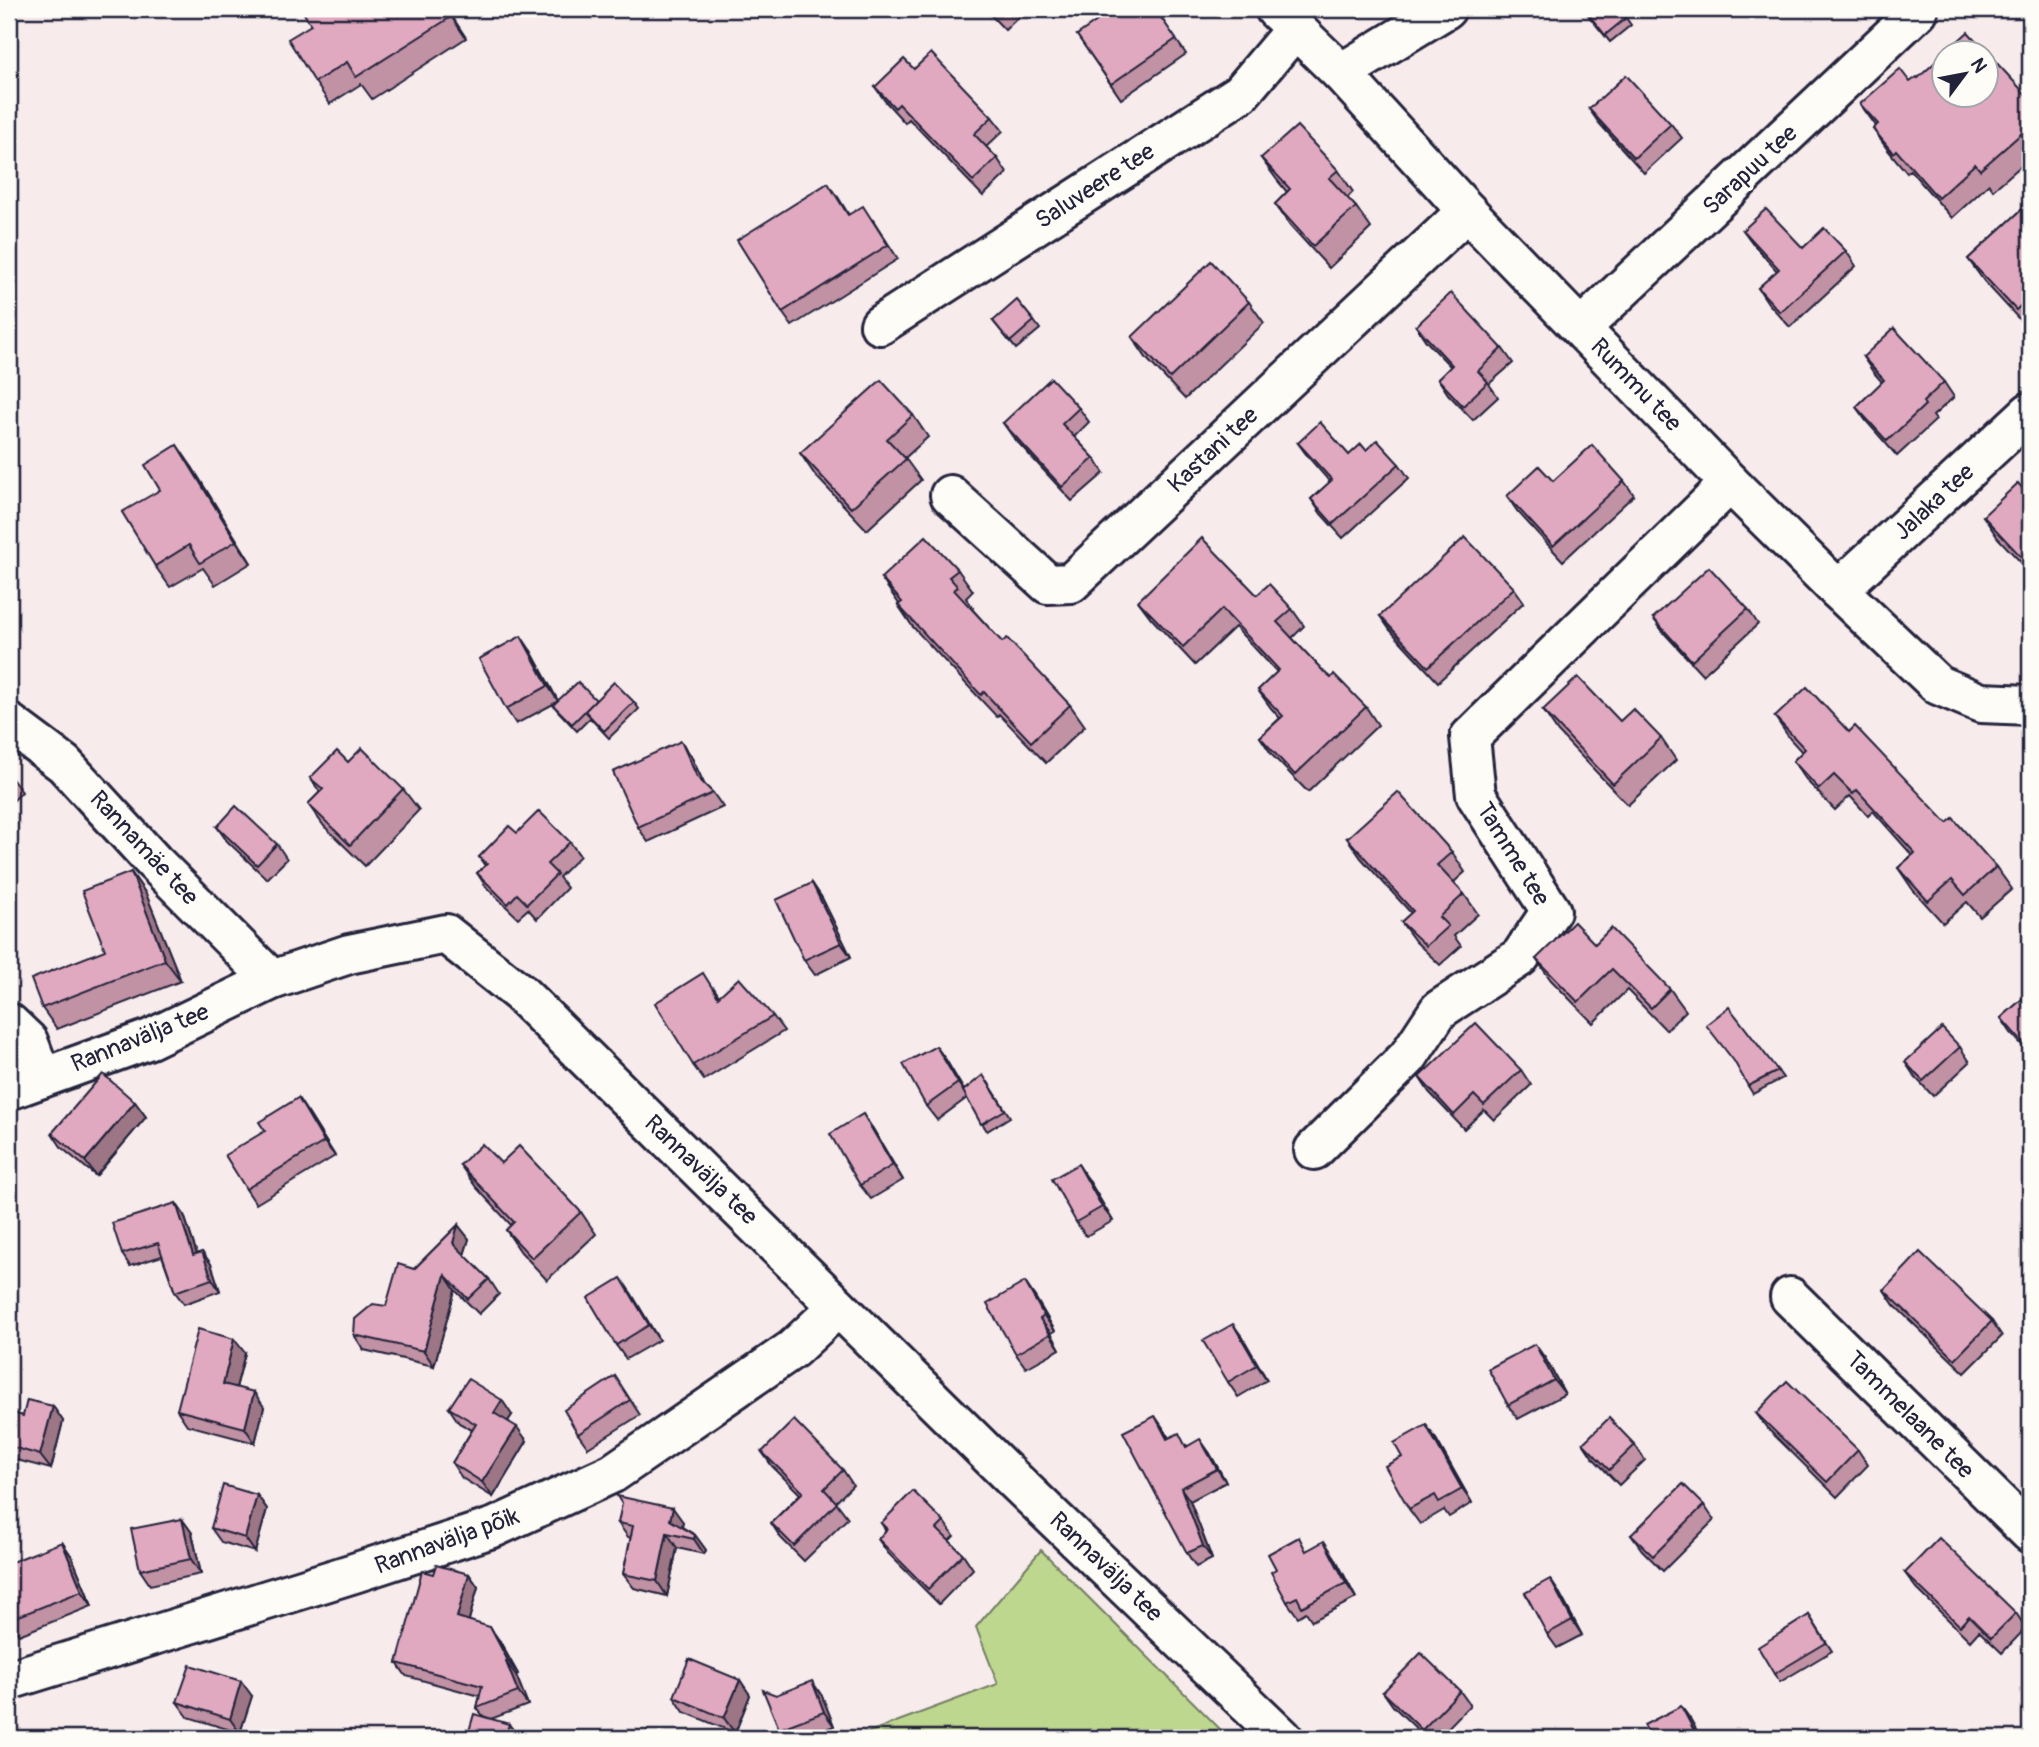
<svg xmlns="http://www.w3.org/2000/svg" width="2039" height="1747" font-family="Pangolin,sans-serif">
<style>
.green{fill:#bed78e;stroke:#707c64;stroke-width:2}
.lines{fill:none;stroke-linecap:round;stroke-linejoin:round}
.minor-casing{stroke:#22223b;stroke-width:44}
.minor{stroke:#fdfcf7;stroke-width:38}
.wall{fill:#c191a4;stroke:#22223b;stroke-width:2}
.shaded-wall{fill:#9d7686;stroke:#22223b;stroke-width:2}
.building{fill:#e0a9bf;stroke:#22223b;stroke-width:2}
.labels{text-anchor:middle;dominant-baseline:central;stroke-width:7;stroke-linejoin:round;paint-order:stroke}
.street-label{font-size:24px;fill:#22223b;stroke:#fdfcf7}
</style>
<rect width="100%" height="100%" fill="#f7ebec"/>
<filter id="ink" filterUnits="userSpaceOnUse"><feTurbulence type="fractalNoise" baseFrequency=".0143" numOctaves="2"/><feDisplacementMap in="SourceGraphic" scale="14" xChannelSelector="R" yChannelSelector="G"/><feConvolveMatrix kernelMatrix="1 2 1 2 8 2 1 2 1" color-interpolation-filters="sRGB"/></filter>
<g filter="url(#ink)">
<path class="green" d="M1041,1550L1229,1738H853L998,1684L976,1627Z"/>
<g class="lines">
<g class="minor-casing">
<g id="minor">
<path d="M1275,9L1341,73L1467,211L1730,483L1838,590L1938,685L1981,703L2030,705"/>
<path d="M1341,73L1446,9"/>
<path d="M880,325L1241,93L1295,29"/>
<path d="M1581,328L1918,11"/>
<path d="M950,495L1048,584L1071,583L1467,211"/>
<path d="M1838,590L2030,412"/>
<path d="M9,723L64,764L154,862L272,980"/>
<path d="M9,1023L28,1041L42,1078"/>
<path d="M9,1090L150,1039L272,980L349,954L446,934L520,993L1010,1476L1283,1738"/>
<path d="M1314,1150L1408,1057L1439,1010L1520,957L1551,911L1476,795L1470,737L1730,483"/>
<path d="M1790,1297L2030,1533"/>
<path d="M9,1680L354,1573L495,1527L613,1473L793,1349L838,1307"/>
</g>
</g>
<use href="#minor" class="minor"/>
</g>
<g class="wall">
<path d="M309,9H447L466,38L372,99L361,84L330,104L315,82L311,25Z"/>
<path d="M985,9H1027L1005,30Z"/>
<path d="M1155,9L1186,54L1121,99L1077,35Z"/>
<path d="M1583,9L1626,18L1631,25L1610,42Z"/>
<path d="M1806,9H1817L1811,14Z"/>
<path d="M914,69L992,117L1003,131L986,147L997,158L1007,173L983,196L909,119L905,123L885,101L875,87Z"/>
<path d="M1918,78L2030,99V158L1993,190L1989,184L1952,218L1910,170L1907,173L1887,149L1873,129L1876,126L1860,104Z"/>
<path d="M1589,109L1671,124L1682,138L1644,173L1599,123Z"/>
<path d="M1261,158L1338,170L1353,192L1347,198L1356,207L1371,228L1329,268L1290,225L1275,204L1287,192L1277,180Z"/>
<path d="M838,197L849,215L873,220L898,259L792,326L782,312Z"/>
<path d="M2030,202V331L1984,281L1968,259Z"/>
<path d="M1743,230L1803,248L1846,251L1856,266L1790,327L1768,303L1758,288L1777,271L1754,245Z"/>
<path d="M1249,302L1264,323L1185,399L1147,359L1132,337Z"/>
<path d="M993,321H1034L1040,329L1016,349Z"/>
<path d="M1416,326L1502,348L1513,363L1489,384L1498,397L1473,420L1448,394L1438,379L1451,367L1426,341Z"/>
<path d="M1863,357L1944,382L1954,397L1933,416L1936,420L1897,456L1866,421L1856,407L1882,382L1873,372Z"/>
<path d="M1079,408L1089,422L1074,437L1094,458L1104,473L1072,501L1013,437L1003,423Z"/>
<path d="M913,415L928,437L905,458L921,480L867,530L815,475L800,453Z"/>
<path d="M1298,443L1349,455L1366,450L1399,464L1409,478L1343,538L1321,514L1311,499L1330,482L1308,457Z"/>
<path d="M192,467L251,563L215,585L203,568L170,587L155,566L160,490Z"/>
<path d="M1553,481H1624L1634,495L1563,561L1517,511L1507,496Z"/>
<path d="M2030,497V572L1998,538L1983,516Z"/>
<path d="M958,570L973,591L966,598L973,608L972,609L1002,642L1070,705L1085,726L1046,763L999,714L997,717L913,627L898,605L899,604L881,578Z"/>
<path d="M1514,588L1524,602L1438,682L1390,630L1380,616Z"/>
<path d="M1257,595L1292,609L1304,626L1292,638L1326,674L1366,707L1378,725L1308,792L1272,755L1260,737L1280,718L1271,708L1258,690L1277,672L1235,627L1195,665L1151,618L1138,601Z"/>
<path d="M1748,609L1758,624L1703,675L1664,633L1653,618Z"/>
<path d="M531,651L558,701L634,702L639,709L609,738L590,718L577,731L559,712L553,705L557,702L516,724L506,709Z"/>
<path d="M1543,710L1620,721L1661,738L1676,760L1628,805L1558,732Z"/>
<path d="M1775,717L1849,732L1947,823L1996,867L2012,889L1980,917L1967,902L1943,923L1913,890L1898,868L1912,855L1873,811L1868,816L1850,796L1835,810L1808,782L1793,761L1802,752L1790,739Z"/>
<path d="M681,741L691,756L704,784L713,793L723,807L648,842L638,827Z"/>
<path d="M348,762L403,789L419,810L365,866L324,826L308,804L320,792L310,778Z"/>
<path d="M9,775L22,792L9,805Z"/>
<path d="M9,811L14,818L9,823Z"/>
<path d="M217,827L277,844L287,859L267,879L227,841Z"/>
<path d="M517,833L570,842L580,856L559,877L567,888L537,919L528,909L518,918L487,888L477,873L485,866L479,857Z"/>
<path d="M1347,838L1452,852L1465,872L1453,883L1464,894L1478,914L1454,936L1461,946L1440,965L1415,941L1401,922L1411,913L1361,858Z"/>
<path d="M131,872L146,894L181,981L57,1029L42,1008L105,950Z"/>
<path d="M812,883L822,898L851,957L815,975L804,960Z"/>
<path d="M1595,944L1670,989L1686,1011L1666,1030L1627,990L1593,1023L1551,980L1536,959Z"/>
<path d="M714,988L719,996L773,1016L784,1031L704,1080L693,1065Z"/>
<path d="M2030,992V1054L2011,1033L2001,1018Z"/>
<path d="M1960,1047L1970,1062L1933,1096L1915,1077L1905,1062Z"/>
<path d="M946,1060L964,1090L988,1082L1010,1117L987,1131L967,1098L937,1120L926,1106Z"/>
<path d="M1521,1070L1531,1085L1494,1120L1484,1110L1464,1129L1429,1092L1419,1077Z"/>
<path d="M1778,1071L1783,1078L1753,1094L1748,1086Z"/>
<path d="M135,1102L146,1117L96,1176L62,1148L52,1133Z"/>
<path d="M308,1113L335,1156L256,1204L246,1189Z"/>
<path d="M873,1129L903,1180L871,1199L860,1185Z"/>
<path d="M501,1163L581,1212L596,1234L547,1280L521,1252L506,1230L511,1225L476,1187L460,1165Z"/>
<path d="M1088,1179L1113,1221L1086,1236L1076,1222Z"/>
<path d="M176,1203L184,1215L197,1254L202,1252L211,1264L220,1291L184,1304L175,1292L162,1256L130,1266L122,1254Z"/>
<path d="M458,1225L469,1239L464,1255L489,1279L499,1294L479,1314L455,1290L434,1366L364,1350L354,1335L386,1306L414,1269Z"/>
<path d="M1884,1290L1992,1321L2002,1336L1965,1373L1894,1305Z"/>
<path d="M631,1293L659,1340L626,1359L616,1345Z"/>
<path d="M1035,1297L1055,1331L1051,1333L1060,1349L1026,1368L1016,1354Z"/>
<path d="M1243,1338L1267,1380L1238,1397L1228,1382Z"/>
<path d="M245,1353L236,1388L264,1407L255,1443L187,1425L177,1410Z"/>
<path d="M1545,1358L1565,1394L1518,1419L1508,1405Z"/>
<path d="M615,1376L640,1415L588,1448L578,1434Z"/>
<path d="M449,1408L512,1415L508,1421L527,1441L493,1497L462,1478L452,1463L472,1430L459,1423Z"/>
<path d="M9,1412L23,1416L63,1421L51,1469L9,1458Z"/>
<path d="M1756,1413L1858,1450L1868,1465L1837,1497L1767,1428Z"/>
<path d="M1426,1425L1436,1439L1472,1503L1449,1517L1444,1510L1420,1524L1409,1509L1402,1457Z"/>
<path d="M1164,1429L1169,1438L1188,1446L1209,1452L1226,1482L1190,1501L1212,1559L1196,1567L1187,1553Z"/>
<path d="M1583,1443L1635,1445L1645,1460L1619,1485L1593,1458Z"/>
<path d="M762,1452L843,1470L853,1485L836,1502L848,1518L804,1561L781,1538L771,1523L800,1494L772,1466Z"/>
<path d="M257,1495L267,1509L255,1552L221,1542L211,1528Z"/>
<path d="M1704,1505L1714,1520L1663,1571L1642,1550L1631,1535Z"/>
<path d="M182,1519L192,1533L201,1574L150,1585L140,1570Z"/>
<path d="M683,1522L682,1527L695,1535L706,1550L704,1554L677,1548L667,1596L634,1588L623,1574L631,1538L628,1537L618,1523Z"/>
<path d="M944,1522L954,1536L949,1541L963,1554L973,1569L939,1604L888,1553L878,1539L886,1531L881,1523Z"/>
<path d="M62,1542L72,1557L92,1606L19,1635L9,1619Z"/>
<path d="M1308,1550L1334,1556L1356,1598L1312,1621L1306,1612L1298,1617L1287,1602Z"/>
<path d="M1905,1573L2016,1613L2026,1628L2002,1653L1979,1631L1970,1641L1916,1588Z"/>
<path d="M433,1574H469L478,1587L469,1620L499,1640L518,1674L516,1675L528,1705L491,1719L483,1716L477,1708L480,1696L406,1676L397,1663Z"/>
<path d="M1560,1594L1582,1635L1557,1648L1547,1634Z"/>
<path d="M1809,1615L1832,1651L1780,1682L1774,1674Z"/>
<path d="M740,1680L750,1695L735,1733L684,1712L674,1697Z"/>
<path d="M1460,1691L1470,1705L1438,1738H1426L1393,1706L1383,1692Z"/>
<path d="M776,1695L822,1696L834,1726L804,1738H785L779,1729Z"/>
<path d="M252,1696L240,1733L188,1717L177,1702Z"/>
</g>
<g class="shaded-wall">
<path d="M446,9H447L466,38Z"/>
<path d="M177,445L192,467L251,563L236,541Z"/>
<path d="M521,636L531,651L558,701L548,686Z"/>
<path d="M681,741L691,756L708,792L697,777Z"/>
<path d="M131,872L146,894L181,981L165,960Z"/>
<path d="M812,883L822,898L851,957L841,943Z"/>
<path d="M936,1046L946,1060L968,1098L958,1083Z"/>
<path d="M298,1098L308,1113L335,1156L324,1142Z"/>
<path d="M135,1102L146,1117L96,1176L85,1161Z"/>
<path d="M863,1114L873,1129L903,1180L893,1165Z"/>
<path d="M1078,1164L1088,1179L1113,1221L1102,1207Z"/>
<path d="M176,1203L184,1215L201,1267L193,1255Z"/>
<path d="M458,1225L469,1239L463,1258L453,1243Z"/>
<path d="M202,1252L211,1264L220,1291L212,1279Z"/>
<path d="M445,1275L455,1290L434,1366L424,1351Z"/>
<path d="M621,1278L631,1293L659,1340L649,1325Z"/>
<path d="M1025,1282L1035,1297L1055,1331L1044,1316Z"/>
<path d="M1040,1319L1051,1333L1060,1349Z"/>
<path d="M1233,1324L1243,1338L1267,1380L1257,1365Z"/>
<path d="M234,1339L245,1353L233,1399L223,1384Z"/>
<path d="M1535,1344L1545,1358L1565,1394L1554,1380Z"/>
<path d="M254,1392L264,1407L255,1443L245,1428Z"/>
<path d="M502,1400L512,1415L504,1427L494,1413Z"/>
<path d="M53,1406L63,1421L51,1469L40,1455Z"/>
<path d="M1155,1416L1164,1429L1176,1452L1167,1439Z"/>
<path d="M1426,1425L1436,1439L1472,1503L1462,1489Z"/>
<path d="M517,1427L527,1441L493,1497L482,1482Z"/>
<path d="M1200,1439L1209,1452L1226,1482L1217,1469Z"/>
<path d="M1181,1488L1190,1501L1212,1559L1203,1546Z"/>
<path d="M257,1495L267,1509L255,1552L245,1538Z"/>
<path d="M673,1508L683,1522L680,1534L670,1520Z"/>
<path d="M182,1519L192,1533L201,1574L191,1559Z"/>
<path d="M667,1533L677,1548L667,1596L657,1581Z"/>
<path d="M695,1535L706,1550L704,1554L694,1539Z"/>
<path d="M1324,1541L1334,1556L1356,1598L1346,1583Z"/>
<path d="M62,1542L72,1557L92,1606L82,1591Z"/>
<path d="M469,1574L478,1587L466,1630L457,1617Z"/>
<path d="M1550,1579L1560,1594L1582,1635L1572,1620Z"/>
<path d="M490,1627L499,1640L518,1674L508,1661Z"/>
<path d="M506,1662L516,1675L528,1705L518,1692Z"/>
<path d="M740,1680L750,1695L735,1733L724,1718Z"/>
<path d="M241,1681L252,1696L240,1733L230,1719Z"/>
<path d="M812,1681L822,1696L834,1726L824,1712Z"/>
<path d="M1681,1706L1691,1720L1701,1738H1698Z"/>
<path d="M509,1724L519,1738H505Z"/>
</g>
<g class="building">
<path d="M309,9H446L451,17L356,77L347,62L315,82L288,39L311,25L303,12Z"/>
<path d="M1114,9H1155L1176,39L1111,84L1077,35Z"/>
<path d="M1584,9H1618L1626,18L1605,35Z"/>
<path d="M1968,32L2030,99V126L1980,170L1975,164L1938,198L1896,150L1893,153L1873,129L1878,124L1860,104L1900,69L1910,82L1917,77L1918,78L1944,54V94H1986V52H1946Z"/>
<path d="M931,53L992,117L974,134L997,158L973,181L899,104L895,108L875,87L904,59L914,69Z"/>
<path d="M1626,75L1671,124L1634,158L1589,109Z"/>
<path d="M1297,126L1338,170L1329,178L1356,207L1313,246L1275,204L1290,189L1261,158Z"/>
<path d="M828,183L848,215L863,206L888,245L782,312L737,240Z"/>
<path d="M2030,202V297L2016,310L1968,259Z"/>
<path d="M1766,209L1803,248L1824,228L1846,251L1780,312L1758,288L1779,269L1743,230Z"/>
<path d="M1211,261L1249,302L1170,378L1132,337Z"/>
<path d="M1451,293L1502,348L1478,371L1488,382L1463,406L1438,379L1452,365L1416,326Z"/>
<path d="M1017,300L1034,321L1010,342L993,321Z"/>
<path d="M1894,328L1944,382L1923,402L1925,405L1887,441L1856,407L1884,380L1863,357Z"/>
<path d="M1051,378L1079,408L1062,424L1094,458L1062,487L1003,423Z"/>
<path d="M881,380L913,415L887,439L906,459L851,508L800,453Z"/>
<path d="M1320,422L1349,455L1361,444L1366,450L1377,440L1399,464L1333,524L1311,499L1332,480L1298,443Z"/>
<path d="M177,445L236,541L200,563L189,545L155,566L122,512L160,490L145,465Z"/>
<path d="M1592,445L1624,481L1553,546L1507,496L1539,466L1553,481Z"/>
<path d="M2018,483L2030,497V559L2027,563L1983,516Z"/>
<path d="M926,536L958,570L949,577L958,587L954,590L1002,642L1007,638L1070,705L1031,742L984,692L981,695L898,605L902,602L881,578Z"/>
<path d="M1465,537L1514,588L1428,667L1380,616Z"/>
<path d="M1202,538L1257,595L1269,584L1292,609L1277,622L1326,674L1331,678L1334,674L1366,707L1295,775L1260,737L1283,716L1258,690L1279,670L1222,609L1183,647L1138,601Z"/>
<path d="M1709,567L1748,609L1692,661L1653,618Z"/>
<path d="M521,636L548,686L506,709L479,659Z"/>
<path d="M1578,677L1620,721L1633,709L1661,738L1613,784L1543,710Z"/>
<path d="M578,682L596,700L572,724L553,705Z"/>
<path d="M614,682L634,702L604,731L585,711Z"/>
<path d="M1807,687L1849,732L1855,726L1947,823L1953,818L1996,867L1965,895L1952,880L1928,901L1898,868L1915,853L1857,790L1853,794L1834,775L1819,789L1793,761L1805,749L1775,717Z"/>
<path d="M681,741L697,777L713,793L638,827L613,772Z"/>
<path d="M362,748L403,789L350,845L308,804L323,789L310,778L337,751L348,762Z"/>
<path d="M1398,792L1452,852L1437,865L1464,894L1439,917L1448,926L1426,946L1401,922L1413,911L1347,838Z"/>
<path d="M236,806L277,844L257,865L217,827Z"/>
<path d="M539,811L570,842L547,864L557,874L527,904L517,894L508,904L477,873L487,864L479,857L509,826L517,833Z"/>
<path d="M131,872L165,960L42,1008L31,979L105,950L82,891Z"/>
<path d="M812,883L841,943L804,960L776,900Z"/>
<path d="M1574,922L1595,944L1611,928L1670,989L1651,1008L1612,969L1578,1002L1536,959Z"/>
<path d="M703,973L718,997L739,978L773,1016L693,1065L655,1003Z"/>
<path d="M2030,992V1051L2001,1018Z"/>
<path d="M1729,1007L1778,1071L1748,1086L1734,1061L1706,1025Z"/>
<path d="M1476,1023L1521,1070L1484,1105L1474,1095L1454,1115L1419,1077Z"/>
<path d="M1942,1028L1960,1047L1923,1081L1905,1062Z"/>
<path d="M936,1046L958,1083L926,1106L903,1064Z"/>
<path d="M103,1074L135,1102L85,1161L52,1133Z"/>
<path d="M983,1075L1005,1110L981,1124L963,1091Z"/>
<path d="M298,1098L324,1142L246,1189L225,1155L265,1131L259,1122Z"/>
<path d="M863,1114L893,1165L860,1185L830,1134Z"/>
<path d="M482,1144L501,1163L519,1146L581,1212L532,1258L506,1230L514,1222L460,1165Z"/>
<path d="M1078,1164L1102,1207L1076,1222L1052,1179Z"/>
<path d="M176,1203L193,1255L202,1252L212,1279L175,1292L158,1243L122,1254L112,1223Z"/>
<path d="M458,1225L453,1243L489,1279L468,1299L445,1275L424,1351L354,1335L355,1319L373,1304L386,1306L398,1264L414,1269Z"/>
<path d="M1920,1252L1992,1321L1955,1359L1884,1290Z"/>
<path d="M621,1278L649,1325L616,1345L588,1298Z"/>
<path d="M1025,1282L1044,1316L1040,1319L1050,1334L1016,1354L987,1304Z"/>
<path d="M1233,1324L1257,1365L1228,1382L1203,1341Z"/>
<path d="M198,1329L234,1339L223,1384L254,1392L245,1428L177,1410Z"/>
<path d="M1535,1344L1554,1380L1508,1405L1488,1369Z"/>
<path d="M615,1376L630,1400L578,1434L564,1410Z"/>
<path d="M468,1379L502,1400L494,1413L517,1427L482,1482L452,1463L476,1424L449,1408Z"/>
<path d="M1787,1381L1858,1450L1827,1482L1756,1413Z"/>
<path d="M27,1400L53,1406L40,1455L9,1446V1412L23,1416Z"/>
<path d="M1155,1416L1167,1439L1179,1433L1186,1447L1200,1439L1217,1469L1181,1488L1203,1546L1187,1553L1123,1432Z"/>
<path d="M1609,1418L1635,1445L1609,1470L1583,1443Z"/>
<path d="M794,1420L843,1470L824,1489L837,1503L794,1546L771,1523L803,1492L762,1452Z"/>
<path d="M1426,1425L1462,1489L1439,1502L1435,1495L1409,1509L1385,1466L1402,1457L1394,1443Z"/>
<path d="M1683,1484L1704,1505L1653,1556L1631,1535Z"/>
<path d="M223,1485L257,1495L245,1538L211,1528Z"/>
<path d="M913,1491L944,1522L937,1529L963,1554L928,1589L878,1539L887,1529L881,1523Z"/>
<path d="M617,1496L673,1508L670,1520L695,1535L694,1539L667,1533L657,1581L623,1574L633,1526L618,1523L622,1504Z"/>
<path d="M182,1519L191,1559L140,1570L131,1529Z"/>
<path d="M1299,1537L1306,1551L1324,1541L1346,1583L1302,1607L1297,1597L1287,1602L1271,1572L1276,1569L1268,1554Z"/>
<path d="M1939,1538L2016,1613L1991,1638L1969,1616L1960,1626L1905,1573Z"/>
<path d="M62,1542L82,1591L9,1620V1563Z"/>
<path d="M436,1565L469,1574L457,1617L490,1627L508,1661L506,1662L518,1692L477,1708L482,1686L397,1663L422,1571L433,1574Z"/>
<path d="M1550,1579L1572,1620L1547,1634L1525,1593Z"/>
<path d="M1809,1615L1826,1643L1774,1674L1758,1647Z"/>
<path d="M1421,1653L1460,1691L1422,1730L1383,1692Z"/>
<path d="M689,1659L740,1680L724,1718L674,1697Z"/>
<path d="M190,1665L241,1681L230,1719L177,1702Z"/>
<path d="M812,1681L824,1712L779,1729L763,1690L776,1695Z"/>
<path d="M1681,1706L1698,1738H1651L1644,1725Z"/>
<path d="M474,1714L509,1724L505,1738H467Z"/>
</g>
</g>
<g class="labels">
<g class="street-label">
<text transform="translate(1750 170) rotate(-43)">Sarapuu tee</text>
<text transform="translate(1095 186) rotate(-33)">Saluveere tee</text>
<text transform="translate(1636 385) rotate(46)">Rummu tee</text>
<text transform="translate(1213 450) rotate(-43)">Kastani tee</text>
<text transform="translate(1934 502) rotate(-43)">Jalaka tee</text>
<text transform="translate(144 848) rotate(47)">Rannamäe tee</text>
<text transform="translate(1513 854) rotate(58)">Tamme tee</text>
<text transform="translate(140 1038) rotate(-22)">Rannavälja tee</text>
<text transform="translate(701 1170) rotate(44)">Rannavälja tee</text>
<text transform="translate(1910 1415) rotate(45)">Tammelaane tee</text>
<text transform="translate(447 1541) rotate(-20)">Rannavälja põik</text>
<text transform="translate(1106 1567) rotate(44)">Rannavälja tee</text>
</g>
</g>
<rect width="2039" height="1747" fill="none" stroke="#fdfcf7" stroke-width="35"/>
<rect x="18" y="18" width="2004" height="1712" fill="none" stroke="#22223b" stroke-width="2.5" filter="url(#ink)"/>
<g transform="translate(1965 74) rotate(58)"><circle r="33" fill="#fdfcf7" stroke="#a5a5ac" stroke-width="2"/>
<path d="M0-5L12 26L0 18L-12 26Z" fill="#22223b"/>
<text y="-10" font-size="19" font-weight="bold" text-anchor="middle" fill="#22223b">N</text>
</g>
</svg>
